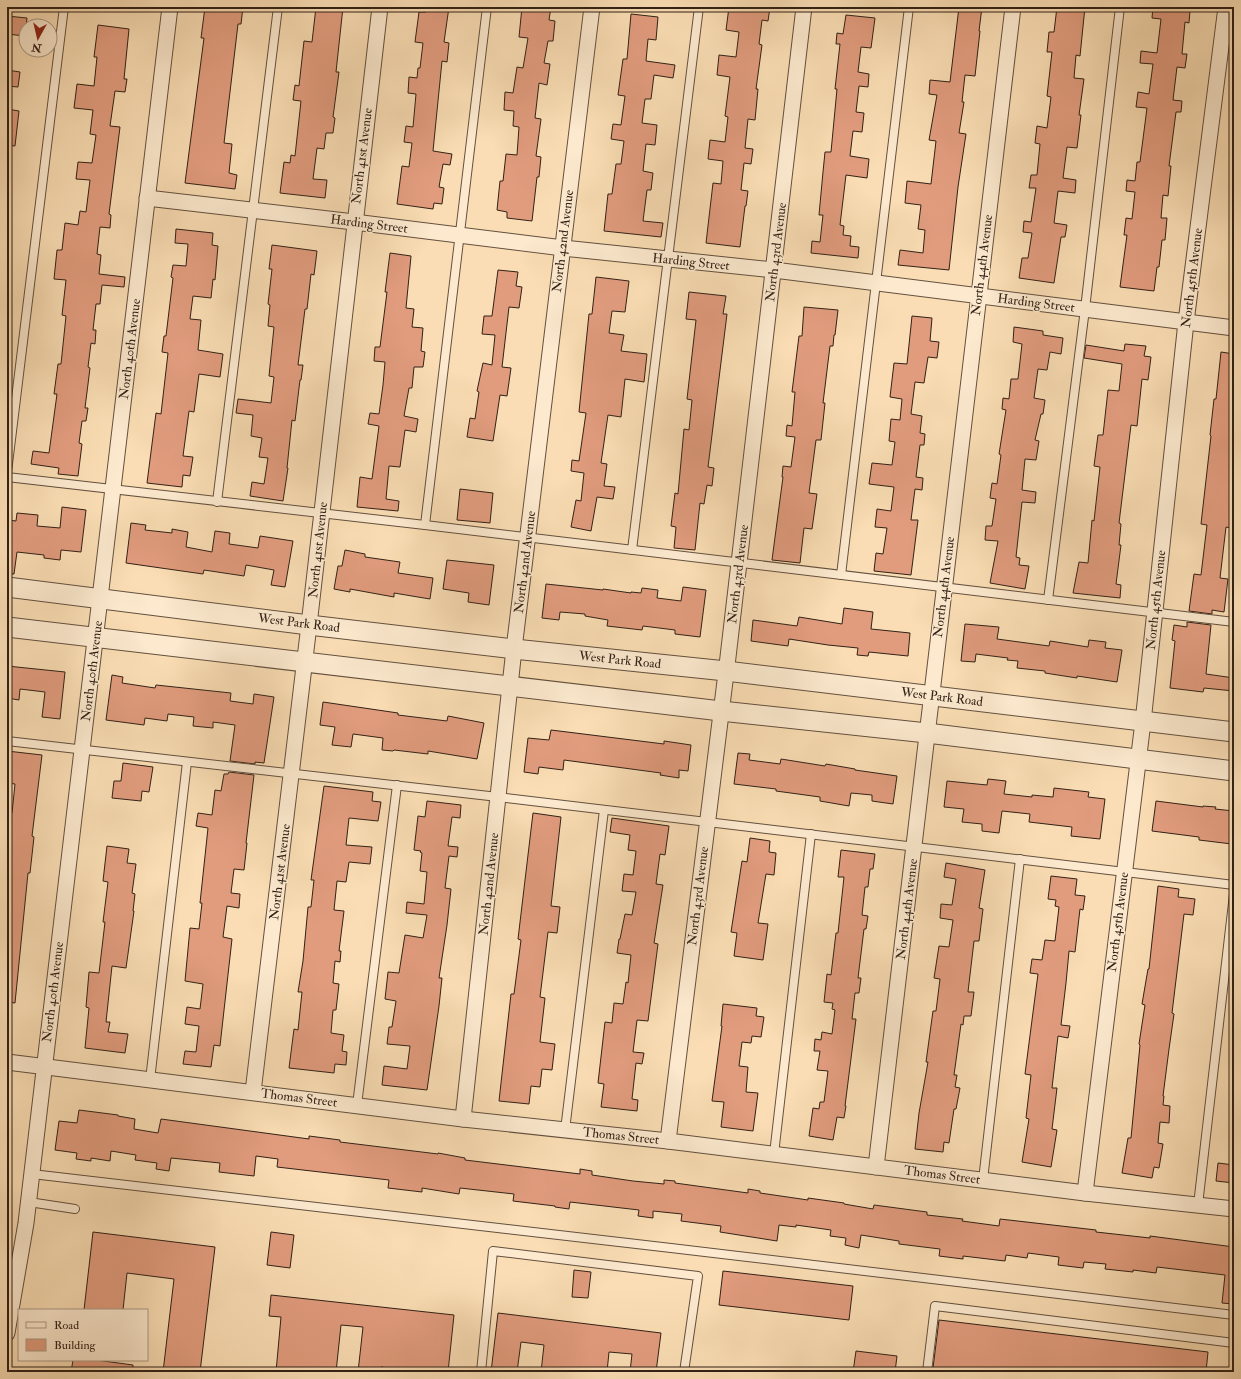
<svg xmlns="http://www.w3.org/2000/svg" width="1241" height="1379" font-family="'IM FELL Double Pica',serif">
<style>
.building{fill:#e19c7e;stroke:#312116}
.lines{fill:none;stroke-linecap:round;stroke-linejoin:round}
.service-casing{stroke:#63503e;stroke-width:10}
.minor-casing{stroke:#63503e;stroke-width:17}
.tertiary-casing{stroke:#63503e;stroke-width:21}
.service{stroke:#fce9ce;stroke-width:8}
.minor{stroke:#fce9ce;stroke-width:15}
.tertiary{stroke:#fce9ce;stroke-width:19}
.labels{text-anchor:middle;dominant-baseline:central;stroke-width:3;stroke-linejoin:round;paint-order:stroke}
.street-label{font-size:13px;fill:#312116;stroke:#fce9ce}
</style>
<rect width="100%" height="100%" fill="#faddb4"/>
<filter id="stains"><feTurbulence type="fractalNoise" baseFrequency=".005" numOctaves="4"/><feColorMatrix values="0 0 0 0 .2 0 0 0 0 .09 0 0 0 0 .02 0 0 0 .5 -.17"/></filter>
<radialGradient id="worn" r=".72"><stop offset=".6" stop-color="#630" stop-opacity="0"/><stop offset="1" stop-color="#630" stop-opacity=".3"/></radialGradient>
<g class="building">
<path d="M205,7H243L241,24H238L224,143L232,144L229,173L237,175L235,189L185,183L204,38H201Z"/>
<path d="M316,7H343L336,72H339L333,117L335,118L333,133H326L324,149L317,148L313,179L327,180L325,198L280,193L284,162L290,163L291,155L295,156L301,101L293,100L295,85L299,86L304,41L312,42Z"/>
<path d="M427,7H449L444,42L449,43L447,62L442,61L433,151L452,154L450,165L443,164L439,187L444,188L442,204L434,203L433,209L397,204L402,166L409,167L412,143L404,142L406,126L413,127L416,94L408,93L409,77L417,78L418,68H420L423,43L415,42L419,12H426Z"/>
<path d="M522,7H551L549,20L555,21L553,41H548L544,63L550,64L547,85L539,83L535,118L541,119L536,156L541,157L539,177H537L532,221L507,218V212L497,210L500,181H503L506,154L517,155L519,127L513,126L514,111L504,110L505,92L513,93L517,67L523,68L528,38L519,37Z"/>
<path d="M729,7H770L768,21L762,20L759,44L762,45L756,89H758L755,120L748,119L745,148L753,149L751,164L744,163L741,190L748,191L746,206H745L740,247L706,243L713,183L721,184L723,161L708,159L710,140L725,142L728,117L725,116L730,77L717,75L719,55L736,57L739,32L726,30Z"/>
<path d="M959,7H982L979,31H980L975,76L965,75L962,102H964L959,133L966,134L958,187L949,270L898,265L900,250L923,253L925,230L918,229L921,205L905,203L907,181L931,184L936,141L929,140L937,95L929,94L930,80L950,82Z"/>
<path d="M1057,7H1085L1080,56L1076,55L1074,78L1084,79L1079,115H1081L1077,148L1067,147L1063,178L1076,180L1075,193L1058,191L1054,223L1067,225L1065,237H1061L1054,283L1019,278L1022,258H1028L1032,233L1023,232L1024,221L1031,222L1036,188H1029L1031,175H1037L1040,144L1035,143L1037,126L1047,128L1051,97L1047,96L1052,52H1047L1049,32H1054Z"/>
<path d="M1153,7H1184V9L1190,10L1189,23L1185,22L1182,54H1187L1185,68L1177,67L1173,100L1182,101L1181,112H1176L1169,166H1171L1168,196L1163,195L1161,218H1167L1165,240H1162L1159,267H1157L1154,291L1120,287L1127,235H1124L1126,218L1132,219L1135,192L1126,191L1127,180L1135,181L1137,162H1140L1147,108L1136,107L1138,92L1149,94L1153,64L1140,63L1141,51L1157,53L1161,19L1152,18Z"/>
<path d="M631,14L658,17L656,40L648,39L646,61L675,65L673,78L654,75L651,99H645L642,123L657,125L655,145L646,144L643,171L653,173L651,190H647L643,221L663,223L661,237L604,231L608,194H612L616,164H621L624,141L611,139L613,124L621,125L625,96L618,95L623,59H627Z"/>
<path d="M846,15L875,18L871,48L861,47L858,72L869,74L868,87L859,86L856,112L864,113L862,132L853,131L850,156L869,159L867,178L846,175L840,225L844,226L843,235L851,236L850,246L859,247L858,258L811,253L812,241L820,242L823,215H819L823,172L825,152H831L837,89H835L840,44H836L837,33L843,34Z"/>
<path d="M7,16L27,18L25,36L7,34Z"/>
<path d="M98,25L129,29L124,79H127L125,92L115,91L110,126L120,127L109,214L111,215L110,228L100,227L97,254L101,255L99,274L125,277L124,287L102,285L100,304H96L93,330H96L95,344L91,343L88,367L90,368L85,408H88L86,421H82L79,443L82,444L78,476L58,474L59,468L31,464L33,451L49,453L57,394H54L58,364H61L66,316L62,315L66,280L54,279L57,250H62L65,223L78,225L80,211L86,212L90,180L76,179L78,162L92,163L96,135L90,134L93,110L74,108L77,84L94,86L97,57H94Z"/>
<path d="M7,70L20,72L18,87L7,86Z"/>
<path d="M7,109L19,111L15,146L7,145Z"/>
<path d="M176,229L213,233L212,245L218,246L215,280L213,279L211,298L193,296L190,319L201,320L198,350L223,354L220,377L199,374L194,412L189,411L183,456L193,457L190,476L183,475L182,487L147,483L156,413L161,414L168,353L162,352L164,336H166L173,278L171,277L173,265L186,266L188,244L175,243Z"/>
<path d="M272,245L317,251L314,275L311,274L307,309H305L298,365H303L301,380H300L295,421L292,420L287,468H288L283,501L250,496L252,482L264,484L268,458L259,457L262,438L251,436L253,415L236,413L238,399L271,403L274,377L269,376L274,327L268,326L270,305L268,304L272,269H269Z"/>
<path d="M390,253L411,256L406,308L414,309L412,327L423,328L421,351L425,352L423,367H414L412,388H409L404,416L418,419L416,432L405,430L400,467L389,466L386,499L399,501L398,511L357,507L360,477L372,479L379,426L368,424L370,413L379,414L383,385L385,362L374,361L375,347H380L387,292H385Z"/>
<path d="M498,270L518,272L516,286L522,287L519,308L509,307L502,367L511,368L507,396L500,395L493,441L467,437L470,418L475,419L479,392L477,391L483,363L492,365L495,335L482,334L484,316H492Z"/>
<path d="M596,277L629,281L625,312L612,311L609,333L624,335L621,351L647,354L644,382L625,379L621,417L608,415L601,463L607,464L604,486L615,487L613,499L597,497L591,531L571,527L576,500L581,501L584,473L571,471L572,460L579,461L586,413L579,412L589,314H592Z"/>
<path d="M689,292L726,296L723,314H727L708,467L714,468L712,486L707,485L704,504L700,503L695,550L674,548L676,527L671,526L675,493L678,494L684,429L689,430L692,400L687,399L696,320L686,319Z"/>
<path d="M804,307L838,310L835,335H834L833,346H830L823,403H825L821,440H816L809,493L817,494L812,529L804,528L800,563L772,560L783,477H782L783,466L791,467L795,437L786,436L787,425L792,426L795,392H792L799,336H802Z"/>
<path d="M912,316L932,318L930,341L939,342L937,358L928,357L924,383L915,382L911,414L922,416L920,433L925,434L924,445H920L916,477L923,478L922,490L915,489L911,520H918L911,575L874,571L876,553L883,554L887,528L875,527L877,509L891,511L894,487L869,484L872,463L892,465L895,442L889,441L891,419L900,420L902,399L890,397L894,363L907,364Z"/>
<path d="M1014,327L1043,331V335L1063,338L1061,354L1050,352L1047,370L1038,369L1034,398L1045,400L1043,414H1041L1035,440L1039,441L1036,460L1025,459L1022,490L1036,492L1035,503L1022,502L1016,557L1020,558L1019,565L1029,566L1025,589L990,583L998,541L985,540L986,526H992L996,499L990,498L992,483L997,484L1001,455L999,454L1006,410L1002,409L1003,398L1009,399L1011,379H1018L1022,344L1013,342Z"/>
<path d="M1125,344L1146,346L1144,356L1151,357L1148,380L1142,379L1137,426L1131,425L1119,523L1121,524L1119,545H1121L1116,584L1121,585L1120,598L1073,593L1079,562L1088,563L1092,520L1094,521L1100,467L1094,466L1098,435H1103L1108,390L1119,391L1122,364L1084,358L1086,345L1124,351Z"/>
<path d="M1221,352L1234,354V508L1231,528L1226,527L1220,578L1228,579L1224,612L1212,610V614L1189,611L1194,574L1201,575L1207,525L1201,524L1211,436L1210,435L1214,399H1216Z"/>
<path d="M460,489L493,493L490,523L457,520Z"/>
<path d="M62,507L86,510L81,552L61,550L60,560L44,558V555L17,552L14,574H7L8,520L16,521L17,513L38,515L37,526L60,528Z"/>
<path d="M131,523L146,525L145,530L172,533V529L188,532L186,547L212,552L215,531L230,533L229,544L258,548L260,536L293,541L285,587L271,585L274,570L246,565L244,576L204,570L203,574L126,563Z"/>
<path d="M345,550L365,554V557L400,562L398,573L433,578L430,599L394,593V597L350,589V592L334,589L338,566H342Z"/>
<path d="M447,560L494,565L489,605L468,602L469,593L443,589Z"/>
<path d="M546,584L603,590V589L631,593V592L641,593L642,588L658,590L657,598L681,601L683,587L706,590L700,637L675,634V630L643,626L642,630L607,626L608,620L585,616V614L560,612L559,620L542,618Z"/>
<path d="M844,608L873,612L871,629L910,633L908,656L869,652L868,656L857,655L858,648L828,645L789,639L788,646L751,641L753,620L797,626L799,617L842,624Z"/>
<path d="M1187,622L1211,625L1206,674L1234,678V691L1204,688L1203,692L1170,688L1175,641L1172,640L1174,625L1187,627Z"/>
<path d="M965,624L999,627L997,639L1049,646L1050,641L1088,647L1089,640L1106,642L1105,648L1122,650L1117,682L1077,676V678L1045,673V671L1017,668L1018,661L1007,660L1008,658L976,654L975,662L961,661Z"/>
<path d="M7,666L65,672L60,719L42,717L45,692L20,689L19,700L7,698Z"/>
<path d="M112,675L123,677L122,683L155,688L156,685L231,693L230,701L253,704L254,694L274,697L264,763L255,762V764L230,761L235,725L213,722V728L193,726L194,717L168,714L167,721L145,718L144,725L106,720Z"/>
<path d="M323,702L398,713V715L447,721L448,716L484,723L477,759L428,751V754L394,750L393,751L382,750L383,738L353,734L351,747L332,745L335,727L320,725Z"/>
<path d="M551,730L664,744V741L691,745L688,771L679,770V778L660,775L661,773L564,760L563,770L539,767L538,774L524,772L528,738L549,740Z"/>
<path d="M7,751L42,755L32,836L34,837L30,873H28L15,1003L7,1002V812L12,813L15,784L7,783L9,764H7Z"/>
<path d="M738,753L750,754L749,760L780,764L781,759L825,766L826,764L855,769V770L897,776L893,804L872,801V795L851,793L849,806L820,801V797L776,791V789L734,784Z"/>
<path d="M123,763L153,767L149,792L142,791L141,801L112,798L114,781H121Z"/>
<path d="M229,772L254,775L246,843H247L244,870L234,869L231,893L240,894L239,908L227,906L223,937L232,939L220,1046L214,1045L211,1067L183,1064L185,1051L196,1052L199,1026L185,1024L187,1007L200,1009L203,984L185,981L190,928L199,929L202,903H200L208,828L196,826L198,813L212,815L215,790L221,791L224,774H228Z"/>
<path d="M988,779L1006,781L1004,794L1032,797V795L1053,797L1054,788L1089,792L1088,797L1105,799L1100,839L1071,836L1072,827L1029,822L1030,814L1002,811L999,833L982,831V824L962,822L964,809L944,807L947,781L987,785Z"/>
<path d="M324,786L373,792L372,801L381,802L378,821L349,818L346,845L372,847L370,864L349,862L346,882L337,881L334,910L344,911L339,951H341L340,962L335,961L333,983L339,984L336,1010H333L331,1033L344,1035L342,1051L347,1052L346,1065L335,1064L334,1073L289,1068L294,1029L298,1030L302,992H298L303,961L308,907H311L314,880H311Z"/>
<path d="M427,801L461,805L460,818L452,817L448,846L458,847L457,857L449,856L445,888L451,889L447,925L439,978H442L439,1006L427,1090L382,1085L384,1066L407,1069L410,1046L387,1044L389,1027H392L396,1001L385,999L388,972L399,973L405,935L423,938L427,915L406,913L407,902L424,904L427,872L420,871L422,853L420,852L421,851L414,850L418,816L425,817Z"/>
<path d="M1156,801L1203,807V806L1216,807L1215,809L1234,811L1232,844L1199,840V837L1152,831Z"/>
<path d="M533,813L561,817L551,906L560,907L557,933L548,932L540,997L545,998L540,1042L555,1044L552,1070L542,1069L540,1087L531,1086L529,1104L499,1101L511,994H514L521,940L518,939Z"/>
<path d="M612,818L669,826L665,855L660,854L656,884L663,885L654,943L658,944L648,1021L637,1020L633,1052L644,1053L642,1064L636,1063L632,1099L638,1100L637,1111L601,1107L604,1084L598,1083L605,1022L612,1023L614,1003L623,1004L626,982L628,983L631,955L617,953L619,939H620L625,914L632,915L636,892L622,891L624,874L633,875L636,851L628,850L630,835L610,832Z"/>
<path d="M750,838L770,841L769,852L776,853L774,875L766,874L758,923L768,924L763,960L734,956L737,933L731,932L742,861L747,862Z"/>
<path d="M107,846L129,849L127,863L136,864L132,893L135,894L133,911H134L126,968L112,966L106,1022H110L108,1032L128,1034L125,1053L85,1048L89,1008L86,1007L89,972L99,973L105,922H103L108,882L103,881Z"/>
<path d="M841,850L875,854L873,869H870L868,887H865L862,915L868,916L866,929H864L858,978H861L859,993H855L852,1019H856L845,1106H846L844,1118L837,1117L833,1140L809,1136L813,1108L819,1109L820,1102H824L828,1071L817,1070L820,1051H814L815,1039L821,1040L822,1032L832,1034L835,1010L832,1009L833,1003L824,1002L827,974L831,975L836,933H838L844,877H838Z"/>
<path d="M946,863L985,870L979,908L983,909L979,941H974L968,992H974L971,1016H964L963,1025L961,1024L954,1075H957L955,1087L960,1088L956,1109H954L949,1143L944,1142L943,1152L915,1149L919,1113L928,1062H926L933,1011H936L940,979L934,978L939,946L949,947L953,920L940,918L941,904L952,905L956,879L944,877Z"/>
<path d="M1051,876L1077,879L1075,895L1085,896L1083,910L1080,909L1075,952L1069,951L1066,983L1061,1025L1070,1026L1068,1038L1058,1036L1052,1088H1057L1052,1129L1057,1130L1051,1167L1022,1162L1029,1119L1026,1118L1031,1075L1025,1074L1038,974L1030,973L1032,959L1042,960L1045,940L1055,941L1059,907L1055,906L1056,900L1048,899Z"/>
<path d="M1158,886L1179,889L1178,897L1195,899L1193,915L1184,914L1172,1013L1174,1014L1169,1049L1163,1096H1164L1163,1105L1170,1106L1169,1123L1160,1122L1158,1143L1163,1144L1159,1168L1154,1167L1152,1178L1122,1173L1128,1138H1131L1140,1045L1139,1044L1145,1005L1142,1004L1148,969H1149Z"/>
<path d="M723,1004L757,1008L756,1016L764,1017L761,1037L752,1036L751,1043L742,1042L739,1066L748,1067L746,1092L758,1093L753,1131L721,1127L724,1102L712,1101L722,1026H721Z"/>
<path d="M79,1110L118,1115V1116L135,1119L134,1129L158,1133L161,1119L309,1139V1136L340,1140V1142L438,1154V1153L465,1158V1160L580,1174V1169L592,1171V1175L633,1181L664,1184V1180L675,1181V1183L748,1193V1189L760,1191V1193L808,1200V1198L844,1203V1204L873,1209L874,1205L927,1212V1215L963,1219L962,1221L999,1226L1000,1219L1096,1230V1232L1150,1238V1236L1234,1247V1304L1222,1303L1225,1275L1157,1267L1156,1273L1133,1270V1272L1105,1269L1106,1264L1084,1262L1083,1268L1058,1265L1059,1257L1028,1253L1027,1258L1006,1255L1005,1261L963,1256V1259L939,1256L940,1249L899,1244V1241L861,1235L859,1248L845,1245L846,1238L830,1236L831,1230L796,1225V1227L779,1225L777,1241L720,1232L721,1226L681,1221L682,1214L653,1211V1218L638,1216L639,1210L570,1202L569,1209L555,1207V1206L513,1201L514,1194L460,1188L459,1194L422,1188V1192L388,1188L389,1180L277,1167L278,1159L256,1156L254,1176L219,1172L220,1163L171,1158L169,1171L156,1169L157,1163L135,1160L136,1155L111,1151L110,1161L91,1158V1161L76,1159L77,1153L55,1150L59,1121L77,1123Z"/>
<path d="M1218,1163L1234,1165V1183L1216,1181Z"/>
<path d="M93,1232L215,1247L200,1372H163L174,1279L127,1273L123,1310H84Z"/>
<path d="M271,1232L294,1235L290,1268L267,1265Z"/>
<path d="M574,1270L591,1272L588,1298L572,1297Z"/>
<path d="M723,1271L853,1286L849,1320L719,1305Z"/>
<path d="M271,1295L454,1315L448,1372H419L381,1367L380,1372H358L363,1327L341,1325L336,1372H276L281,1317L269,1316Z"/>
<path d="M498,1313L661,1333L656,1372H630L632,1354L609,1352L607,1372H541L544,1345L521,1342L517,1372H491Z"/>
<path d="M939,1320L1208,1352L1206,1372H1005L990,1370V1372H965L933,1368Z"/>
<path d="M856,1351L897,1356L895,1372H853Z"/>
<path d="M73,1360H96L133,1365V1372H71Z"/>
</g>
<g class="lines">
<g class="service-casing">
<g id="service">
<path d="M7,472L64,7"/>
<path d="M7,477L425,525L1234,622"/>
<path d="M217,502L278,7"/>
<path d="M425,525L487,7"/>
<path d="M632,550L699,7"/>
<path d="M841,575L909,7"/>
<path d="M1048,600L1085,309L1120,7"/>
<path d="M7,741L498,797L1234,885"/>
<path d="M150,1080L187,762"/>
<path d="M357,1105L397,785"/>
<path d="M565,1130L604,810"/>
<path d="M774,1154L811,834"/>
<path d="M32,1174L671,1248L1234,1315"/>
<path d="M983,1180L1020,859"/>
<path d="M29,1202L75,1209"/>
<path d="M1198,1205L1234,894"/>
<path d="M481,1372L493,1251L698,1276L684,1372"/>
<path d="M927,1372L935,1306L1234,1343"/>
</g>
</g>
<g class="minor-casing">
<g id="minor">
<path d="M147,198L354,222L563,248L774,270L1234,328"/>
<path d="M7,1062L463,1119L668,1141L1085,1193L1234,1209"/>
<path d="M253,1092L309,625L380,7"/>
<path d="M463,1119L514,649L592,7"/>
<path d="M668,1141L728,657L804,7"/>
<path d="M876,1167L1013,7"/>
<path d="M1085,1193L1143,722L1186,322L1226,7"/>
<path d="M7,1333L26,1223L170,7"/>
</g>
</g>
<g class="tertiary-casing">
<g id="tertiary">
<path d="M7,587L309,625L514,649L726,671L1234,732"/>
<path d="M7,627L721,711L927,733L1234,771"/>
</g>
</g>
<use href="#service" class="service"/>
<use href="#minor" class="minor"/>
<use href="#tertiary" class="tertiary"/>
</g>
<g class="labels">
<g class="street-label">
<text transform="translate(362 156) rotate(-83)">North 41st Avenue</text>
<text transform="translate(369 224) rotate(7)">Harding Street</text>
<text transform="translate(563 241) rotate(-83)">North 42nd Avenue</text>
<text transform="translate(776 252) rotate(-83)">North 43rd Avenue</text>
<text transform="translate(691 262) rotate(6)">Harding Street</text>
<text transform="translate(982 265) rotate(-83)">North 44th Avenue</text>
<text transform="translate(1192 278) rotate(-83)">North 45th Avenue</text>
<text transform="translate(1036 303) rotate(7)">Harding Street</text>
<text transform="translate(130 349) rotate(-83)">North 40th Avenue</text>
<text transform="translate(318 550) rotate(-84)">North 41st Avenue</text>
<text transform="translate(525 562) rotate(-83)">North 42nd Avenue</text>
<text transform="translate(738 574) rotate(-83)">North 43rd Avenue</text>
<text transform="translate(944 587) rotate(-83)">North 44th Avenue</text>
<text transform="translate(1156 600) rotate(-84)">North 45th Avenue</text>
<text transform="translate(299 623) rotate(7)">West Park Road</text>
<text transform="translate(620 660) rotate(6)">West Park Road</text>
<text transform="translate(92 671) rotate(-83)">North 40th Avenue</text>
<text transform="translate(942 697) rotate(7)">West Park Road</text>
<text transform="translate(280 872) rotate(-83)">North 41st Avenue</text>
<text transform="translate(489 884) rotate(-84)">North 42nd Avenue</text>
<text transform="translate(698 896) rotate(-83)">North 43rd Avenue</text>
<text transform="translate(907 909) rotate(-83)">North 44th Avenue</text>
<text transform="translate(1118 922) rotate(-83)">North 45th Avenue</text>
<text transform="translate(53 992) rotate(-83)">North 40th Avenue</text>
<text transform="translate(299 1098) rotate(7)">Thomas Street</text>
<text transform="translate(621 1136) rotate(6)">Thomas Street</text>
<text transform="translate(942 1175) rotate(7)">Thomas Street</text>
</g>
</g>
<rect width="1241" height="1379" fill="none" stroke="#faddb4" stroke-width="24"/>
<rect x="8" y="8" width="1225" height="1363" fill="none" stroke="#312116" stroke-width="2"/>
<rect x="12" y="12" width="1217" height="1355" fill="none" stroke="#312116"/>
<rect x="18" y="1309" width="130" height="52" fill="#fce9ce" stroke="#ab9984"/>
<rect x="26" y="1322" width="20" height="6" fill="#fce9ce" stroke="#ab9984"/>
<text x="54" y="1329" font-size="12" fill="#312116">Road</text>
<rect x="26" y="1339" width="20" height="12" fill="#e19c7e" stroke="#ab9984"/>
<text x="54" y="1349" font-size="12" fill="#312116">Building</text>
<g transform="translate(38 38) rotate(188)"><circle r="19" fill="#fce9ce" stroke="#ab9984"/>
<path d="M0-3L7 15L0 10L-7 15Z" fill="#8f2418"/>
<text y="-6" font-size="11" font-weight="bold" text-anchor="middle" fill="#312116">N</text>
</g>
<rect width="100%" height="100%" filter="url(#stains)"/>
<rect width="100%" height="100%" fill="url(#worn)"/>
</svg>
